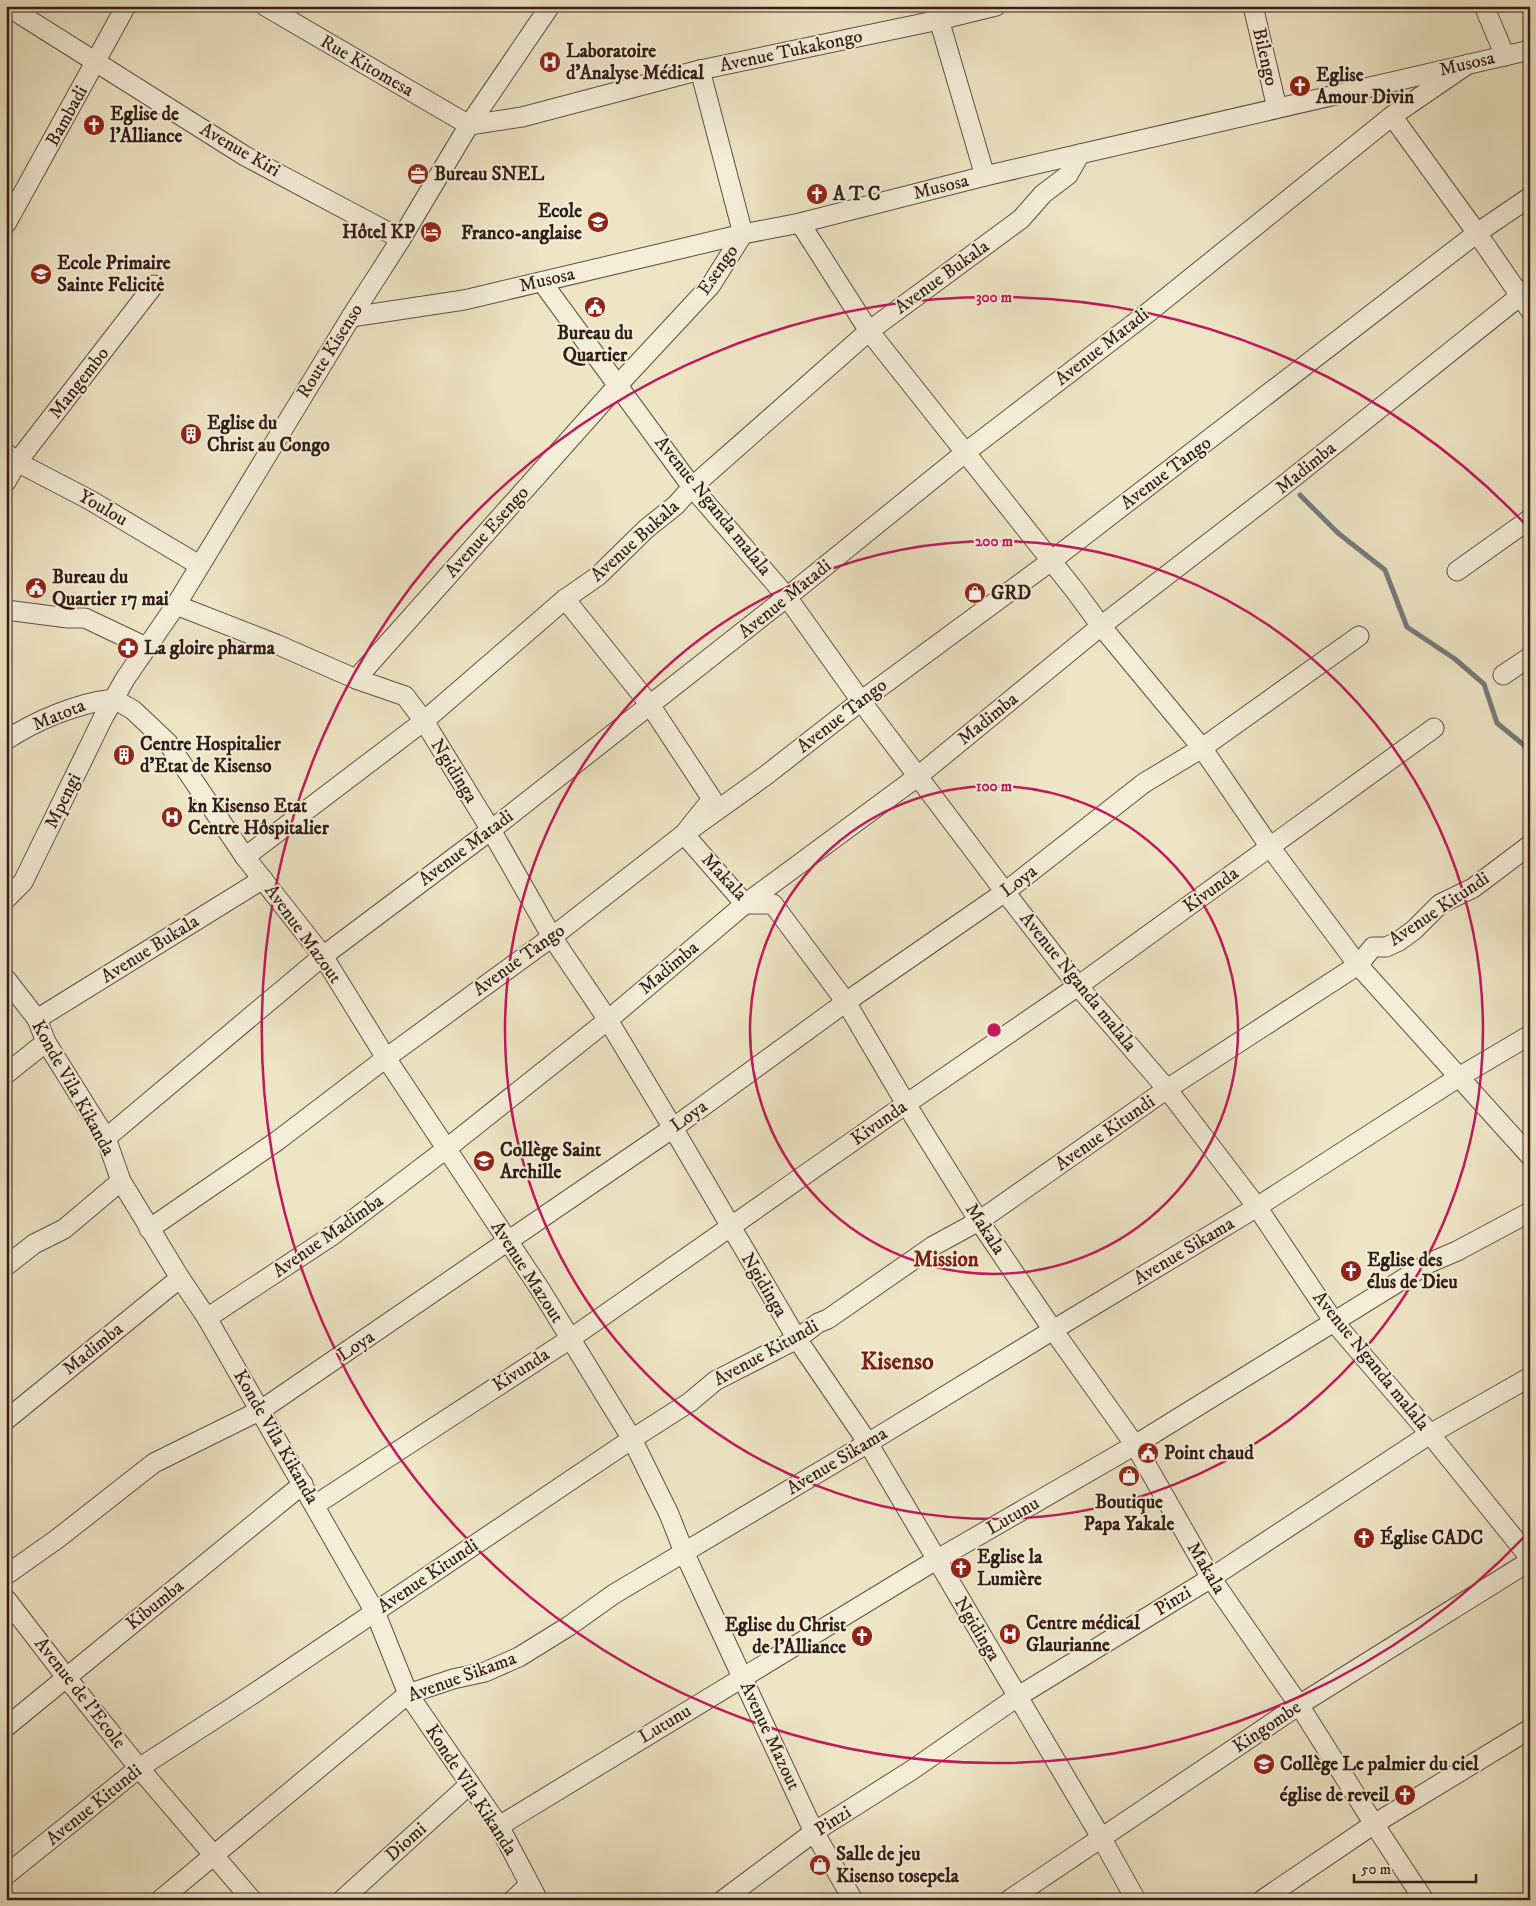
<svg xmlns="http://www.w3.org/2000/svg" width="1536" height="1906" font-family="'IM FELL DW Pica',serif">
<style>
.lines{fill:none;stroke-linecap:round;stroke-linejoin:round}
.stream{stroke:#747c7c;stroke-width:5}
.minor-casing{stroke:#604f42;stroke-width:21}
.minor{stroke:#f4eed9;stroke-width:19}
.ring{fill:none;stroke:#c2185b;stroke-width:2.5}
.labels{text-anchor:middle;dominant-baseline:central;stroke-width:4;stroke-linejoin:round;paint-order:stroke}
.poi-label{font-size:19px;font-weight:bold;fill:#311d16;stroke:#f4eed9;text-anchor:start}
.street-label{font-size:19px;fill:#311d16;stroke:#f4eed9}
.quarter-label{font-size:21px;font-weight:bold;fill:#7a1f14;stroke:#f4eed9}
.district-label{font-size:24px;font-weight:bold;fill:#7a1f14;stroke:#f4eed9}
.centre{fill:#c2185b;stroke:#f4eed9;stroke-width:2.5}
.ring-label{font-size:15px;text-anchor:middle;font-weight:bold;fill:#c2185b;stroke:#f4eed9;stroke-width:4;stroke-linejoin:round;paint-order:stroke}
</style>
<rect width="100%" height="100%" fill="#eee5c5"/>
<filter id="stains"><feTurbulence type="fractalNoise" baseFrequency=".004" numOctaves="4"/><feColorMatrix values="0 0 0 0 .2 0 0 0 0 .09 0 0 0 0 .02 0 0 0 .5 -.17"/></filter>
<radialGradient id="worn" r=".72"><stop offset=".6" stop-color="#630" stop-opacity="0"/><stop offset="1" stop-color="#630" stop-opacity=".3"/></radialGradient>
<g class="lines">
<path class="stream" d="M1300,495L1338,533L1385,570L1407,627L1455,659L1484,684L1497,723L1530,750"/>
<g class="minor-casing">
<g id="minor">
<path d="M7,6L245,156L401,239"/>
<path d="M265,6L469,125L522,117L700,70L939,20L996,6"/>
<path d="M935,6L985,176"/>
<path d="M1253,6L1277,108"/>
<path d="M1484,6L1505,56"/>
<path d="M1392,116L1477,233L1530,310"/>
<path d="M800,223L869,331L1076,592L1101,626L1202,748L1270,847L1358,965L1530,1156"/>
<path d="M6,224L126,6"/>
<path d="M542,282L692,487L787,597L861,701L1005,892L1078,986L1167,1089L1257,1207L1334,1322L1430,1434L1530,1558"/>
<path d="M351,317L464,300L743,234L800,223L985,176L1530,50"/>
<path d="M6,453L17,462L90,500L199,565"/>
<path d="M6,482L17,462L154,285"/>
<path d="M1457,571L1530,519"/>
<path d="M565,599L650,705L712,799L684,834L745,904H773L846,1002L906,1104L979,1221L1053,1330L1135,1445L1211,1578L1299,1705L1374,1824L1424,1900"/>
<path d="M176,605L276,644L356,679L405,696L424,721L491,830L552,937L608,1020L673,1128L797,1339L868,1443L1102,1839L1136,1900"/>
<path d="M6,610L68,618H85L146,647"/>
<path d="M1503,675L1530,657"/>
<path d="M356,679L618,385L711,285L743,234L700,70"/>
<path d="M114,699L133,710L168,743L245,857L323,956L386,1058L540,1289L632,1439L669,1514L684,1552L814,1832L853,1900"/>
<path d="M6,740C37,720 77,703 114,699"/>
<path d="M245,857L424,721L565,599L598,576L646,529L676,505L692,487L869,331L1021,219L1043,194L1068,175L1080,154"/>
<path d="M6,899L23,882L103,718L125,679L176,605L351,317L401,239L469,125L550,6"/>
<path d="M6,979L37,1019L46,1042L106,1138L121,1181L180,1278L207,1318L375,1612L408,1694L499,1826L538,1900"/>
<path d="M37,1019L263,879"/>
<path d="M6,1074L46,1042"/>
<path d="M106,1138L323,956L491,830L787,597L966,452L1145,315L1392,116L1468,64"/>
<path d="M149,1229L277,1141L386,1058L552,937L684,834L765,776L861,701L1051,561L1477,233L1530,197"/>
<path d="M6,1266L34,1244L64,1229L121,1181"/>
<path d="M207,1318L333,1235L446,1149L608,1020L745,904L917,777L1101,626L1284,485L1530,288"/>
<path d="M6,1420L180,1278"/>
<path d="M315,1505L570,1339L906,1104L1078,986L1434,728"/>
<path d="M6,1575L57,1539L154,1463L261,1410L673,1128L846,1002L1005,892L1144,783L1202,748L1359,636"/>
<path d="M6,1599L66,1677L139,1768L252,1900"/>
<path d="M6,1727L303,1484"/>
<path d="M499,1826L936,1560L1135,1445L1429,1263L1457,1251L1530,1212"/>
<path d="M6,1875L139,1768L253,1694L632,1439L690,1402L715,1381L797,1339L818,1323L828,1319L933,1246L979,1221L1167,1089L1358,965L1373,947H1386L1399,941L1414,930L1440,904L1473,888L1530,845"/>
<path d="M160,1900L408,1694L453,1679L485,1672L519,1657L569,1626L614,1594L868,1443L1053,1330L1257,1207L1459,1077L1530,1035"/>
<path d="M342,1900L470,1784"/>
<path d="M513,1900L529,1885"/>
<path d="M723,1900L814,1832L912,1770L1017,1697L1211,1578L1430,1434L1530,1377"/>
<path d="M1009,1900L1299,1705L1530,1561"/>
<path d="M1262,1900L1374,1824L1530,1729"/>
</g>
</g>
<use href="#minor" class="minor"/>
</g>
<g class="ring">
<circle cx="994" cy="1030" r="244"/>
<circle cx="994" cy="1030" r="489"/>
<path d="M1526 1535A733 733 0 1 1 1526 525"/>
</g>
<defs>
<g id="hospital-disc" transform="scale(1.125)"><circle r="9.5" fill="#8f2418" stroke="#f4eed9"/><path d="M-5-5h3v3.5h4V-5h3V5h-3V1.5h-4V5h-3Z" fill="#fff"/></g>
<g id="church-disc" transform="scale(1.125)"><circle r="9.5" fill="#8f2418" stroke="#f4eed9"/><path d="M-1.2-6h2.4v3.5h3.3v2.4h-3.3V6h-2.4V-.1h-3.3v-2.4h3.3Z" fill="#fff"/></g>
<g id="office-disc" transform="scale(1.125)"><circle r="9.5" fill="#8f2418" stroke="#f4eed9"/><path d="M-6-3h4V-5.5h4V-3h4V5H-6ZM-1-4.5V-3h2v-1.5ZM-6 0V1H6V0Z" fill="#fff"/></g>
<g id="school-disc" transform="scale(1.125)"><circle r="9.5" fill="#8f2418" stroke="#f4eed9"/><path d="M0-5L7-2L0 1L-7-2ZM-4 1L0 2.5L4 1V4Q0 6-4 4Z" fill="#fff"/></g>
<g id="hotel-disc" transform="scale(1.125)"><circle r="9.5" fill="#8f2418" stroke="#f4eed9"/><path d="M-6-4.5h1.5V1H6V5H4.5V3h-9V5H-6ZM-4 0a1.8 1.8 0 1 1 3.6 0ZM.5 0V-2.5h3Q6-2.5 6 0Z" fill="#fff"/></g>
<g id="civic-disc" transform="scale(1.125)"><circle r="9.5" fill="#8f2418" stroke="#f4eed9"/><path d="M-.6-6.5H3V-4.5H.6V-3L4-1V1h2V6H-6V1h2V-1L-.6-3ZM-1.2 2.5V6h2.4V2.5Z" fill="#fff"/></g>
<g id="building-disc" transform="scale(1.125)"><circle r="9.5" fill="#8f2418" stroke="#f4eed9"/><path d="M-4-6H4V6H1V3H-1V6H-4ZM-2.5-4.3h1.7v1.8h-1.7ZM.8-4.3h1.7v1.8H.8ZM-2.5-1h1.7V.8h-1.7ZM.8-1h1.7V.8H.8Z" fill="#fff"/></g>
<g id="shop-disc" transform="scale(1.125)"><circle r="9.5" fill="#8f2418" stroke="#f4eed9"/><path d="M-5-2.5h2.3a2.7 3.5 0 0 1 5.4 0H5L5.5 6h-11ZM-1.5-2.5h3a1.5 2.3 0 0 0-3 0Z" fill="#fff"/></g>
<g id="pharmacy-disc" transform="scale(1.125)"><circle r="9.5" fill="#8f2418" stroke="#f4eed9"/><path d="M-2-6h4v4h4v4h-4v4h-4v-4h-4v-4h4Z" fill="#fff"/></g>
</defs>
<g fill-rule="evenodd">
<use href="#hospital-disc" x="550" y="62"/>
<use href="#church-disc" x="1300" y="86"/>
<use href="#church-disc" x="94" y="125"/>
<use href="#office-disc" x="418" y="174"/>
<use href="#church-disc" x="817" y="194"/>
<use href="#school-disc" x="598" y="222"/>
<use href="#hotel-disc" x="431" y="232"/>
<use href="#school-disc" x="41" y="274"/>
<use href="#civic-disc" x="595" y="307"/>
<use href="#building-disc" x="191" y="434"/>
<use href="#civic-disc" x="36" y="588"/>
<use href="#shop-disc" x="975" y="593"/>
<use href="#pharmacy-disc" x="128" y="648"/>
<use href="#building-disc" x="124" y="755"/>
<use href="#hospital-disc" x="172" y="817"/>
<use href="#school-disc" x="484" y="1161"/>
<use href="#church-disc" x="1351" y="1271"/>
<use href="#civic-disc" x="1148" y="1453"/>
<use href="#shop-disc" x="1129" y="1476"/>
<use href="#church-disc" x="1364" y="1538"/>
<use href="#church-disc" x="961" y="1568"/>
<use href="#hospital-disc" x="1010" y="1634"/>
<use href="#church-disc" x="862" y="1636"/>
<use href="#school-disc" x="1264" y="1764"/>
<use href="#church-disc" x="1405" y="1795"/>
<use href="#shop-disc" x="820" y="1865"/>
</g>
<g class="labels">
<g class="poi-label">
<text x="566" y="51">Laboratoire<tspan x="566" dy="22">d'Analyse Médical</tspan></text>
<text x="1316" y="75">Eglise<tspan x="1316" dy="22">Amour Divin</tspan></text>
<text x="110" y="114">Eglise de<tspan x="110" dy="22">l'Alliance</tspan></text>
<text x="434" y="174">Bureau SNEL</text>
<text x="833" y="194">A T C</text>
<text x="582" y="211" text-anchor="end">Ecole<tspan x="582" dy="22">Franco-anglaise</tspan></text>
<text x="415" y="232" text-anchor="end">Hôtel KP</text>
<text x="57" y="263">Ecole Primaire<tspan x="57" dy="22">Sainte Felicitė</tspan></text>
<text x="595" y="333" text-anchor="middle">Bureau du<tspan x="595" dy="22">Quartier</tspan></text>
<text x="207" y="423">Eglise du<tspan x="207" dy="22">Christ au Congo</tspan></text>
<text x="52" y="577">Bureau du<tspan x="52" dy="22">Quartier 17 mai</tspan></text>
<text x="991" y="593">GRD</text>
<text x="144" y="648">La gloire pharma</text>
<text x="140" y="744">Centre Hospitalier<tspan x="140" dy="22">d'Etat de Kisenso</tspan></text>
<text x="188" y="806">kn Kisenso Etat<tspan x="188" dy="22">Centre Hôspitalier</tspan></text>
<text x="500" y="1150">Collège Saint<tspan x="500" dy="22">Archille</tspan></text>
<text x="1367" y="1260">Eglise des<tspan x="1367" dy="22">élus de Dieu</tspan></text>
<text x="1164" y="1453">Point chaud</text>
<text x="1129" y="1502" text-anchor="middle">Boutique<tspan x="1129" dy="22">Papa Yakale</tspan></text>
<text x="1380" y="1538">Église CADC</text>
<text x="977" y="1557">Eglise la<tspan x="977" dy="22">Lumière</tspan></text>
<text x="1026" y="1623">Centre médical<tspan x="1026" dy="22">Glaurianne</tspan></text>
<text x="846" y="1625" text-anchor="end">Eglise du Christ<tspan x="846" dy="22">de l'Alliance</tspan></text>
<text x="1280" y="1764">Collège Le palmier du ciel</text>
<text x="1389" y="1795" text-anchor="end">église de reveil</text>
<text x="836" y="1854">Salle de jeu<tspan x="836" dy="22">Kisenso tosepela</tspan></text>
</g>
<g class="street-label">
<text transform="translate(791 51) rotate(-12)">Avenue Tukakongo</text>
<text transform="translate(1265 57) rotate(77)">Bilengo</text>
<text transform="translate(1467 64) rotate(-13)">Musosa</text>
<text transform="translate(367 66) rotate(30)">Rue Kitomesa</text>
<text transform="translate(67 116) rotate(-61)">Bambadi</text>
<text transform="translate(240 150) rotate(30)">Avenue Kiri</text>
<text transform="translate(941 187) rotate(-14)">Musosa</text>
<text transform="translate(718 270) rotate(-55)">Esengo</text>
<text transform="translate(942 277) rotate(-36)">Avenue Bukala</text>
<text transform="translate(547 280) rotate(-13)">Musosa</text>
<text transform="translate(1102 347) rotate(-38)">Avenue Matadi</text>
<text transform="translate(330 351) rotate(-58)">Route Kisenso</text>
<text transform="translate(79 383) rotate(-52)">Mangembo</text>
<text transform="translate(1306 468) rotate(-39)">Madimba</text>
<text transform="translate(1166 473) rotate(-37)">Avenue Tango</text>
<text transform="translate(713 506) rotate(51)">Avenue Nganda malala</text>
<text transform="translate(103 508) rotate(30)">Youlou</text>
<text transform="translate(487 532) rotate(-48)">Avenue Esengo</text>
<text transform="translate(635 541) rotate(-42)">Avenue Bukala</text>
<text transform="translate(785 599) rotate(-39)">Avenue Matadi</text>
<text transform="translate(59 715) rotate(-22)">Matota</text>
<text transform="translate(842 716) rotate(-38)">Avenue Tango</text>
<text transform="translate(988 719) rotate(-39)">Madimba</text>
<text transform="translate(454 771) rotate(58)">Ngidinga</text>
<text transform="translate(63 801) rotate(-64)">Mpengi</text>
<text transform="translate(466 848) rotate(-37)">Avenue Matadi</text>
<text transform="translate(724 877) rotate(47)">Makala</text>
<text transform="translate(1019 881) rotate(-37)">Loya</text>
<text transform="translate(1211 890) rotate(-36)">Kivunda</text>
<text transform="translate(1439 909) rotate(-34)">Avenue Kitundi</text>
<text transform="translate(303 934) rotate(54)">Avenue Mazout</text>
<text transform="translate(150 949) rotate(-32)">Avenue Bukala</text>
<text transform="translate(519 960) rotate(-36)">Avenue Tango</text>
<text transform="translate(669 968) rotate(-40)">Madimba</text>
<text transform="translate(1078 982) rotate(51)">Avenue Nganda malala</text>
<text transform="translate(73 1088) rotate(61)">Konde Vila Kikanda</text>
<text transform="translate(689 1116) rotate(-36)">Loya</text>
<text transform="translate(879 1123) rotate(-35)">Kivunda</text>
<text transform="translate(1105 1133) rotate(-35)">Avenue Kitundi</text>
<text transform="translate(985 1229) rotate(57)">Makala</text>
<text transform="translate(328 1236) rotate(-35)">Avenue Madimba</text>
<text transform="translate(1184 1251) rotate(-31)">Avenue Sikama</text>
<text transform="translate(527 1272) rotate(57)">Avenue Mazout</text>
<text transform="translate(764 1285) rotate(59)">Ngidinga</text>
<text transform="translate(356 1346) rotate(-34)">Loya</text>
<text transform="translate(93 1349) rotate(-39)">Madimba</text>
<text transform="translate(766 1353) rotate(-29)">Avenue Kitundi</text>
<text transform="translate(1371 1361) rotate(51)">Avenue Nganda malala</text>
<text transform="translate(521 1370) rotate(-33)">Kivunda</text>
<text transform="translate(276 1437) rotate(60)">Konde Vila Kikanda</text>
<text transform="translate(837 1461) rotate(-31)">Avenue Sikama</text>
<text transform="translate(1013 1516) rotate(-30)">Lutunu</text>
<text transform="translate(1206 1568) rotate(59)">Makala</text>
<text transform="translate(428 1576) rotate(-34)">Avenue Kitundi</text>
<text transform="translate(1173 1601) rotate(-32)">Pinzi</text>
<text transform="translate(155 1605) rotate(-39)">Kibumba</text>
<text transform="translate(977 1629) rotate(59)">Ngidinga</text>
<text transform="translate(462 1677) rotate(-20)">Avenue Sikama</text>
<text transform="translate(80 1693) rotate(52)">Avenue de l'Ecole</text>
<text transform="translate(665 1724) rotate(-31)">Lutunu</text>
<text transform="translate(1267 1727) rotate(-34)">Kingombe</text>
<text transform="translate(770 1736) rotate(65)">Avenue Mazout</text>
<text transform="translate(471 1790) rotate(57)">Konde Vila Kikanda</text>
<text transform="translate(94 1805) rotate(-39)">Avenue Kitundi</text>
<text transform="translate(833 1821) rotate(-33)">Pinzi</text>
<text transform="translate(406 1842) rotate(-42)">Diomi</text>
</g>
<g class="quarter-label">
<text x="946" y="1260">Mission</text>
</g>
<g class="district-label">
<text x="897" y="1362">Kisenso</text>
</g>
</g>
<circle cx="994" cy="1030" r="8" class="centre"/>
<g class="ring-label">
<text x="994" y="302">300 m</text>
<text x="994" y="546">200 m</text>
<text x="994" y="791">100 m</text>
</g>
<rect width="1536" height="1906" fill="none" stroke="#eee5c5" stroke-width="25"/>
<rect x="8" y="8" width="1521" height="1891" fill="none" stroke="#311d16" stroke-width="2.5"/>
<rect x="12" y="12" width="1511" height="1881" fill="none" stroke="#311d16"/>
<path d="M1354 1874v8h122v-8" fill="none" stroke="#311d16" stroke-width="2.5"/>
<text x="1361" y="1874" font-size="15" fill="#311d16" stroke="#f4eed9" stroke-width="4" paint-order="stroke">50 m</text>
<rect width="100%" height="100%" filter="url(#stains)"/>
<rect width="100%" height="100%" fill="url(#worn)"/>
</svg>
